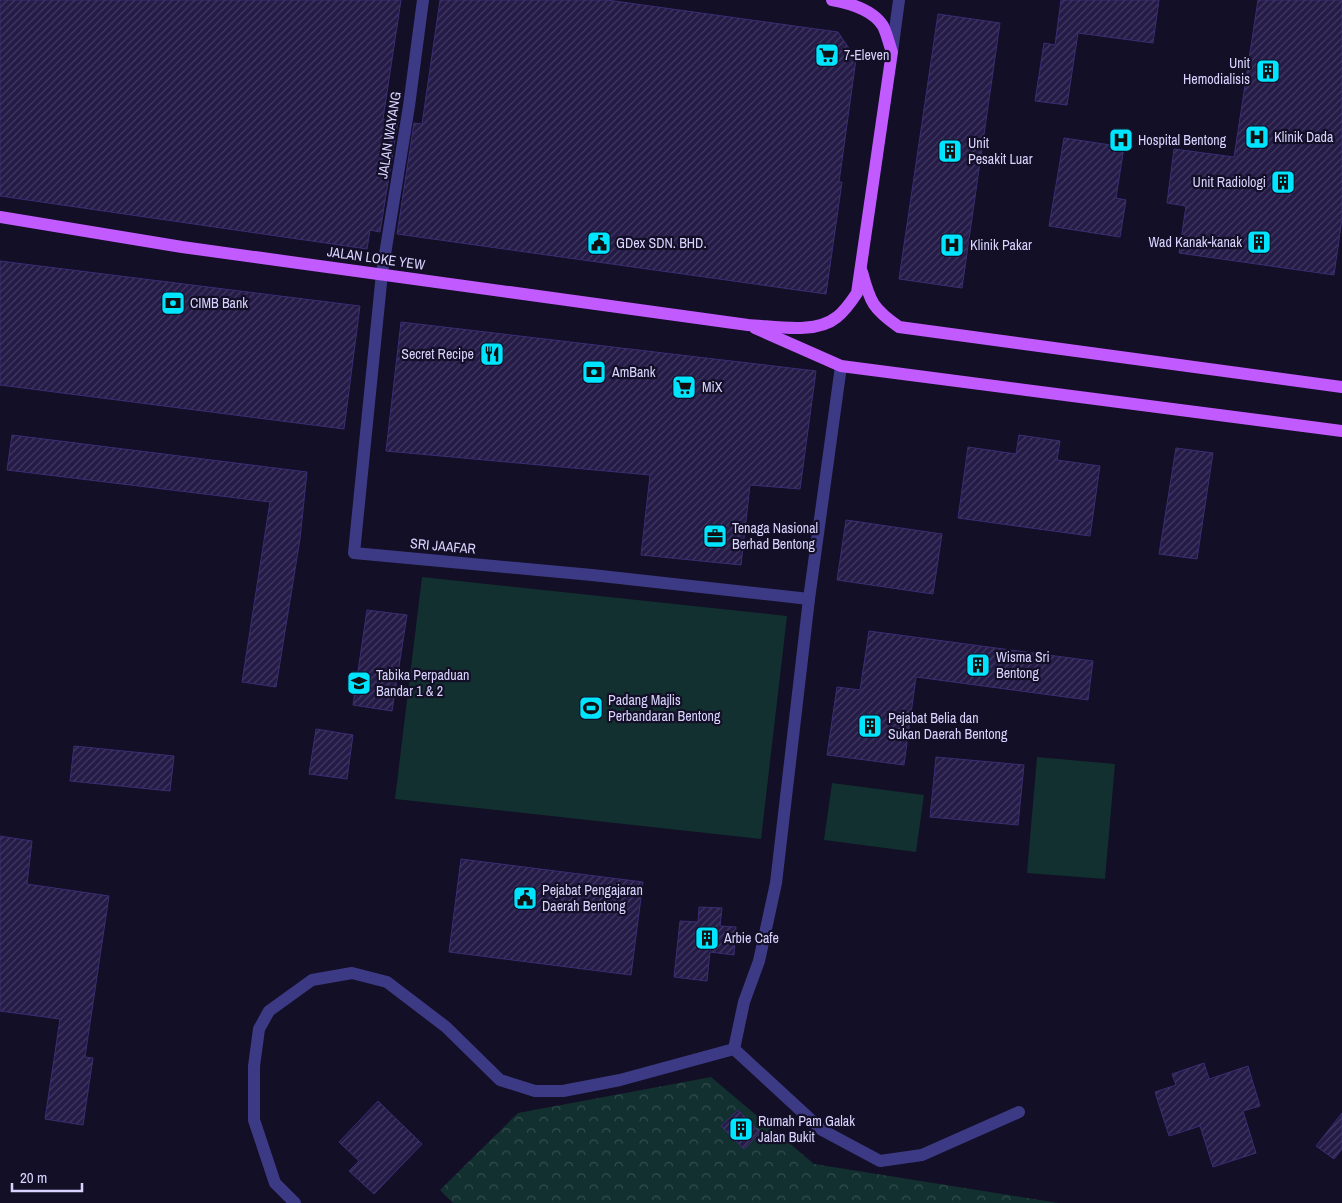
<svg xmlns="http://www.w3.org/2000/svg" width="1342" height="1203" font-family="'Archivo Narrow',sans-serif">
<style>
.forest{fill:url(#forest-crowns)}
.green{fill:#12302f}
.building{fill:url(#building-hatch);stroke:#3b2d73}
.lines{fill:none;stroke-linecap:round;stroke-linejoin:round}
.minor{stroke:#3d3a85;stroke-width:12}
.primary{stroke:#c25bff;stroke-width:12}
.labels{text-anchor:middle;dominant-baseline:central;stroke-width:4.5;stroke-linejoin:round;paint-order:stroke}
.poi-label{font-size:14px;fill:#d9d4ff;stroke:#130f26;text-anchor:start}
.street-label{font-size:14px;fill:#d9d4ff;stroke:#130f26}
</style>
<defs>
<pattern id="forest-crowns" width="20" height="18" patternUnits="userSpaceOnUse" patternTransform="scale(1.25)"><rect width="20" height="18" fill="#12302f"/><path d="M2 6a3 3 0 1 1 6 0M12 15a3 3 0 1 1 6 0" fill="none" stroke="#344d4e"/></pattern>
<pattern id="building-hatch" width="6" height="6" patternUnits="userSpaceOnUse" patternTransform="scale(1.25)"><rect width="6" height="6" fill="#241b47"/><path d="M-1 1l2-2M0 6l6-6M5 7l2-2" fill="none" stroke="#433b63"/></pattern>
</defs>
<rect width="100%" height="100%" fill="#130f26"/>
<path class="forest" d="M711,1077L814,1164L1059,1203H453L440,1190L518,1113Z"/>
<g class="green">
<path d="M422,577L787,616L761,839L395,799Z"/>
<path d="M1037,757L1115,764L1105,879L1027,873Z"/>
<path d="M832,783L924,795L916,852L824,840Z"/>
</g>
<g class="building">
<path d="M0,0H401L383,119L398,121L380,232L370,230L367,249L0,196Z"/>
<path d="M440,0H607L838,32L856,59L839,182H842L826,294L397,234L414,123L422,124Z"/>
<path d="M1061,0H1159L1153,43L1078,33L1067,105L1035,101L1044,43L1055,45Z"/>
<path d="M1258,0H1342V219L1334,275L1179,253L1186,206L1167,203L1174,149L1234,157Z"/>
<path d="M938,14L1000,23L962,288L899,279Z"/>
<path d="M1064,138L1124,147L1116,198L1126,200L1120,237L1049,226Z"/>
<path d="M0,261L360,306L344,429L0,385Z"/>
<path d="M401,322L816,371L800,489L750,485L741,565L641,555L650,475L386,451Z"/>
<path d="M12,435L307,472L300,539L276,687L242,682L270,502L7,470Z"/>
<path d="M1019,435L1060,441L1057,460L1100,466L1090,536L958,518L968,447L1016,454Z"/>
<path d="M1176,448L1213,453L1197,559L1159,554Z"/>
<path d="M846,520L942,534L933,594L837,580Z"/>
<path d="M367,610L407,615L392,711L353,705Z"/>
<path d="M869,631L1093,661L1088,700L916,677L904,765L827,755L837,687L860,690Z"/>
<path d="M316,729L353,735L347,779L309,774Z"/>
<path d="M74,746L174,756L170,791L70,781Z"/>
<path d="M936,757L1024,765L1018,825L930,817Z"/>
<path d="M0,836L32,841L27,884L109,896L85,1057L93,1058L83,1125L45,1119L60,1019L0,1011Z"/>
<path d="M461,859L643,882L631,975L449,952Z"/>
<path d="M699,907L722,908L720,926L736,927L734,955L710,952L707,981L674,977L680,921L698,922Z"/>
<path d="M1204,1063L1209,1079L1248,1066L1260,1106L1243,1111L1256,1153L1213,1167L1200,1126L1169,1136L1155,1092L1176,1085L1172,1074Z"/>
<path d="M378,1101L422,1144L374,1194L349,1171L359,1161L339,1142Z"/>
<path d="M738,1110L760,1133L744,1149L721,1126Z"/>
<path d="M1342,1113V1149L1334,1159L1316,1146Z"/>
</g>
<g class="lines">
<g class="minor">
<path d="M423,0L409,106L382,273L354,553L592,575L809,599"/>
<path d="M892,52L899,0"/>
<path d="M734,1049L744,1002L759,961L776,883L809,599L841,366"/>
<path d="M734,1049L822,1130L880,1161L922,1155L1019,1112"/>
<path d="M295,1203L275,1183L254,1120V1066L259,1029L269,1011L312,980L352,973L387,982L446,1027L500,1080L535,1091H563L620,1080L734,1049"/>
</g>
<g class="primary">
<path d="M0,217L182,247L748,325C774,326 815,335 837,317C845,311 851,302 857,293L892,52C889,44 887,34 883,26C873,10 849,3 832,0"/>
<path d="M862,272C870,302 873,309 899,327L1342,387"/>
<path d="M755,328L841,366L1342,431"/>
</g>
</g>
<defs>
<g id="supermarket-square" transform="scale(1.25)"><rect x="-9" y="-9" width="18" height="18" rx="4" fill="#00e5ff" stroke="#130f26"/><path d="M-6-5.5h2.5l.6 2H6L4.5 2H-2.5L-4.4-4H-6ZM-1.5 3.2a1.3 1.3 0 1 0 .1 0ZM3 3.2a1.3 1.3 0 1 0 .1 0Z" fill="#111"/></g>
<g id="building-square" transform="scale(1.25)"><rect x="-9" y="-9" width="18" height="18" rx="4" fill="#00e5ff" stroke="#130f26"/><path d="M-4-6H4V6H1V3H-1V6H-4ZM-2.5-4.3h1.7v1.8h-1.7ZM.8-4.3h1.7v1.8H.8ZM-2.5-1h1.7V.8h-1.7ZM.8-1h1.7V.8H.8Z" fill="#111"/></g>
<g id="hospital-square" transform="scale(1.25)"><rect x="-9" y="-9" width="18" height="18" rx="4" fill="#00e5ff" stroke="#130f26"/><path d="M-5-5h3v3.5h4V-5h3V5h-3V1.5h-4V5h-3Z" fill="#111"/></g>
<g id="civic-square" transform="scale(1.25)"><rect x="-9" y="-9" width="18" height="18" rx="4" fill="#00e5ff" stroke="#130f26"/><path d="M-.6-6.5H3V-4.5H.6V-3L4-1V1h2V6H-6V1h2V-1L-.6-3ZM-1.2 2.5V6h2.4V2.5Z" fill="#111"/></g>
<g id="bank-square" transform="scale(1.25)"><rect x="-9" y="-9" width="18" height="18" rx="4" fill="#00e5ff" stroke="#130f26"/><path d="M-6-4H6V4H-6ZM0-2.3a2.3 2.3 0 1 0 0 4.6a2.3 2.3 0 1 0 0-4.6Z" fill="#111"/></g>
<g id="restaurant-square" transform="scale(1.25)"><rect x="-9" y="-9" width="18" height="18" rx="4" fill="#00e5ff" stroke="#130f26"/><path d="M-5-6h1v4h1v-4h1v4h1v-4h1v5L-1.5 .5V6h-2V.5L-5-1ZM5-6V6H3V1.5H1.5Q1.5-4 5-6Z" fill="#111"/></g>
<g id="office-square" transform="scale(1.25)"><rect x="-9" y="-9" width="18" height="18" rx="4" fill="#00e5ff" stroke="#130f26"/><path d="M-6-3h4V-5.5h4V-3h4V5H-6ZM-1-4.5V-3h2v-1.5ZM-6 0V1H6V0Z" fill="#111"/></g>
<g id="school-square" transform="scale(1.25)"><rect x="-9" y="-9" width="18" height="18" rx="4" fill="#00e5ff" stroke="#130f26"/><path d="M0-5L7-2L0 1L-7-2ZM-4 1L0 2.5L4 1V4Q0 6-4 4Z" fill="#111"/></g>
<g id="stadium-square" transform="scale(1.25)"><rect x="-9" y="-9" width="18" height="18" rx="4" fill="#00e5ff" stroke="#130f26"/><path d="M0-5a6.5 5 0 1 0 0 10a6.5 5 0 1 0 0-10ZM-3.5-1.8h7v3.6h-7Z" fill="#111"/></g>
</defs>
<g fill-rule="evenodd">
<use href="#supermarket-square" x="827" y="55"/>
<use href="#building-square" x="1268" y="71"/>
<use href="#hospital-square" x="1257" y="137"/>
<use href="#hospital-square" x="1121" y="140"/>
<use href="#building-square" x="950" y="151"/>
<use href="#building-square" x="1283" y="182"/>
<use href="#building-square" x="1259" y="242"/>
<use href="#civic-square" x="599" y="243"/>
<use href="#hospital-square" x="952" y="245"/>
<use href="#bank-square" x="173" y="303"/>
<use href="#restaurant-square" x="492" y="354"/>
<use href="#bank-square" x="594" y="372"/>
<use href="#supermarket-square" x="684" y="387"/>
<use href="#office-square" x="715" y="536"/>
<use href="#building-square" x="978" y="665"/>
<use href="#school-square" x="359" y="683"/>
<use href="#stadium-square" x="591" y="708"/>
<use href="#building-square" x="870" y="726"/>
<use href="#civic-square" x="525" y="898"/>
<use href="#building-square" x="707" y="938"/>
<use href="#building-square" x="741" y="1129"/>
</g>
<g class="labels">
<g class="poi-label">
<text x="844" y="55">7-Eleven</text>
<text x="1250" y="63" text-anchor="end">Unit<tspan x="1250" dy="16">Hemodialisis</tspan></text>
<text x="1274" y="137">Klinik Dada</text>
<text x="1138" y="140">Hospital Bentong</text>
<text x="968" y="143">Unit<tspan x="968" dy="16">Pesakit Luar</tspan></text>
<text x="1266" y="182" text-anchor="end">Unit Radiologi</text>
<text x="1242" y="242" text-anchor="end">Wad Kanak-kanak</text>
<text x="616" y="243">GDex SDN. BHD.</text>
<text x="970" y="245">Klinik Pakar</text>
<text x="190" y="303">CIMB Bank</text>
<text x="474" y="354" text-anchor="end">Secret Recipe</text>
<text x="612" y="372">AmBank</text>
<text x="702" y="387">MiX</text>
<text x="732" y="528">Tenaga Nasional<tspan x="732" dy="16">Berhad Bentong</tspan></text>
<text x="996" y="657">Wisma Sri<tspan x="996" dy="16">Bentong</tspan></text>
<text x="376" y="675">Tabika Perpaduan<tspan x="376" dy="16">Bandar 1 &amp; 2</tspan></text>
<text x="608" y="700">Padang Majlis<tspan x="608" dy="16">Perbandaran Bentong</tspan></text>
<text x="888" y="718">Pejabat Belia dan<tspan x="888" dy="16">Sukan Daerah Bentong</tspan></text>
<text x="542" y="890">Pejabat Pengajaran<tspan x="542" dy="16">Daerah Bentong</tspan></text>
<text x="724" y="938">Arbie Cafe</text>
<text x="758" y="1121">Rumah Pam Galak<tspan x="758" dy="16">Jalan Bukit</tspan></text>
</g>
<g class="street-label">
<text transform="translate(389 135) rotate(-81)">JALAN WAYANG</text>
<text transform="translate(376 258) rotate(8)">JALAN LOKE YEW</text>
<text transform="translate(443 546) rotate(5)">SRI JAAFAR</text>
</g>
</g>
<path d="M12 1183v8h70v-8" fill="none" stroke="#d9d4ff" stroke-width="2.5"/>
<text x="20" y="1183" font-size="15" fill="#d9d4ff" stroke="#130f26" stroke-width="4" paint-order="stroke">20 m</text>
</svg>
